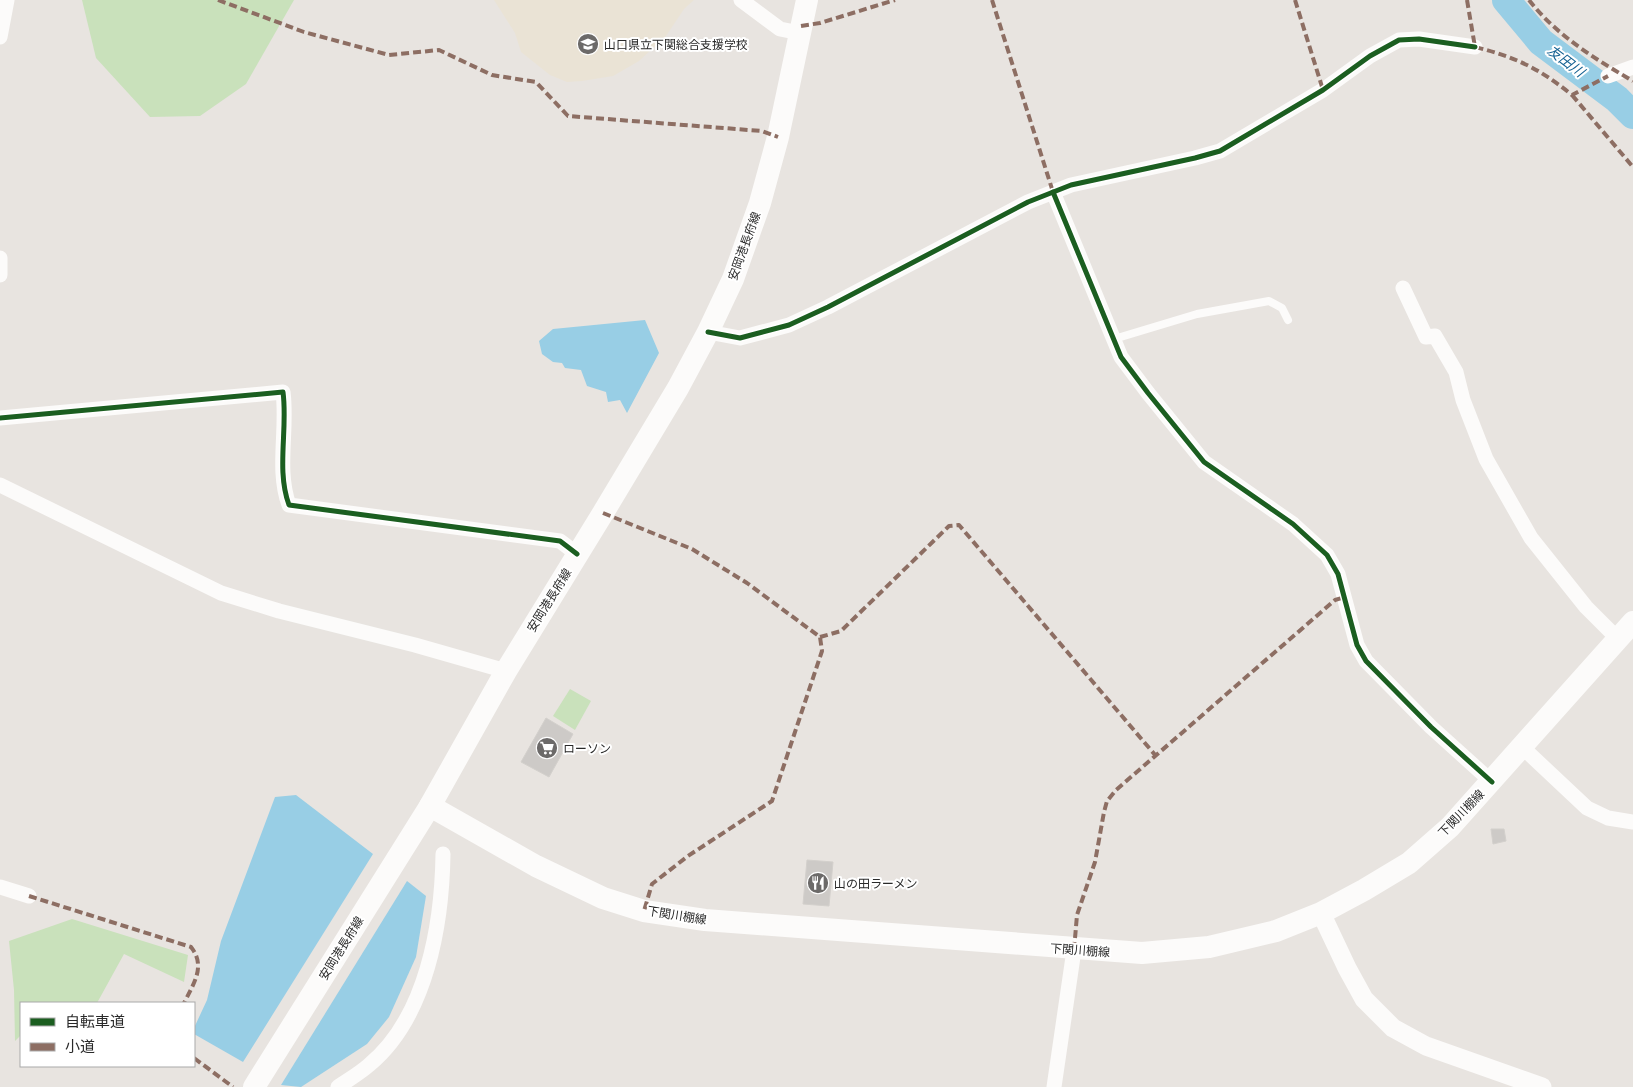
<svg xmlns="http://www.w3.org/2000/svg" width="1633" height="1087" font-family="Quicksand,'Noto Sans JP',sans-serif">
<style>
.education{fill:#eae3d5}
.green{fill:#c9e1bb}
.water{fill:#98cee5}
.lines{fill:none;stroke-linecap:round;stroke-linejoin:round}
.river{stroke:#98cee5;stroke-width:28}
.building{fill:#cdcac7;stroke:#d3d0cc}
.service{stroke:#fcfbfa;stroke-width:8}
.minor{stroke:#fcfbfa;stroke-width:15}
.tertiary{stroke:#fcfbfa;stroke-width:19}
.secondary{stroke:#fcfbfa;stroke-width:22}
.quiet{stroke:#8d6e63;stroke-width:4;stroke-dasharray:8 4;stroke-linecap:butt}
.cycleway-casing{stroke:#fff;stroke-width:8}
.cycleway{stroke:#1b5e20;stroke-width:5}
.labels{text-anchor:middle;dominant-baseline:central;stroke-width:4;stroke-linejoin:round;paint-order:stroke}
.poi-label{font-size:12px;fill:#292929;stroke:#fff;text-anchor:start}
.street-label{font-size:12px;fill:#292929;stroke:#fff}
.water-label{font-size:14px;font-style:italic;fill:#156292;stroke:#fff}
</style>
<rect width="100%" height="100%" fill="#e8e4e0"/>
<path class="education" d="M494,0H694L684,9L666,36L639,61L613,76L582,81L567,82L550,75L521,52L515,33Z"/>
<g class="green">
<path d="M82,0H294L246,84L200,116L150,117L96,58Z"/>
<path d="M570,689L591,701L575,730L553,716Z"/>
<path d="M72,919L188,955L184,982L124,954L97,1003H21V1035L15,1041L14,990L9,941Z"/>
</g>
<g class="water">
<path d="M1498,0H1514L1557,56L1520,27Z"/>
<path d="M645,320L659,353L627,413L620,400L608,402L606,392L587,386L581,370L565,368L562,363L553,362L542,354L539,341L553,329Z"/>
<path d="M296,795L373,854L243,1062L194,1034V1028L207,1000L221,941L275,797Z"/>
<path d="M407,881L426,896L416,957L389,1017L367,1044L301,1087L281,1085Z"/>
</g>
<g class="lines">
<path class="river" d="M1506,0L1541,42L1617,99L1633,115"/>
</g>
<g class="building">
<path d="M546,718L573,734L549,777L521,762Z"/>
<path d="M1491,829H1504L1506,841L1493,844Z"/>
<path d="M807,860L833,862L829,906L803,904Z"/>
</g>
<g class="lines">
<path class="service" d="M1114,339L1197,314L1269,301L1282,308L1288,320"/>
<g class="minor">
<path d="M741,0L780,29L800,33"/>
<path d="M0,37L7,0"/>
<path d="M1608,76L1633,67"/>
<path d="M1053,192L1121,357L1148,393L1204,462L1293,524L1327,555L1338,574L1357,645L1366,661L1431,727L1492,782"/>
<path d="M0,258V275"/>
<path d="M1403,288L1426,337L1435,336L1456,372L1463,400L1486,459L1531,538L1586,607L1618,639"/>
<path d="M708,332L740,338L789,325L828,307L1028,202L1071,185L1195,158L1220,151L1323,90L1370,56L1399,40L1419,39L1475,47"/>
<path d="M0,418L283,392C288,429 276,470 289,505L560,541L577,554"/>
<path d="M0,485L221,593L279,611L415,645L506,671"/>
<path d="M1521,746L1587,808L1608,818L1633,822"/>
<path d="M0,887L29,896"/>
<path d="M338,1087C348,1080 360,1073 369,1065C427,1017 442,924 443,854"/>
<path d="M1054,1087L1074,950"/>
</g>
<path class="tertiary" d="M1321,913L1347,968L1364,999L1393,1028L1426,1046L1542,1087"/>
<g class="secondary">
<path d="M430,806L536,866L603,898L644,911L705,920L1142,953L1209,947L1276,931L1321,913L1364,890L1409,863L1450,827L1633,622"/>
<path d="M254,1087L430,806L506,671L603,513L678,388L708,332L733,279L760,203L778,137L807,0"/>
</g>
<g class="quiet">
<path d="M218,0L304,32L389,55L439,50L492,75L536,82L568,116L762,131L778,137"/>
<path d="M992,0L1053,192"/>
<path d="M1295,0L1323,90"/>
<path d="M1467,0L1475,47C1516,57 1540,69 1572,95L1608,76"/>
<path d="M1529,0C1556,35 1595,59 1633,81"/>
<path d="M801,26L820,23L895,0"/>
<path d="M1572,95L1633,167"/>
<path d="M603,513L692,549L747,583L820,637L822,651L772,801L688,856L652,884L644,911"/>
<path d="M820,637L841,631L949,526L959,525L1156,756"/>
<path d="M29,896L191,947C206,966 194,983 184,1003"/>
<path d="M1074,950L1077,915L1095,862L1104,812L1107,801L1116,790L1335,600L1345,597"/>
<path d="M194,1058L233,1087"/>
</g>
<g class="cycleway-casing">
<g id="cycleway">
<path d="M1053,192L1121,357L1148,393L1204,462L1293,524L1327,555L1338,574L1357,645L1366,661L1431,727L1492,782"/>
<path d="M708,332L740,338L789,325L828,307L1028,202L1071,185L1195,158L1220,151L1323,90L1370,56L1399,40L1419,39L1475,47"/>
<path d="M0,418L283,392C288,429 276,470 289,505L560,541L577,554"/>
</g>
</g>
<use href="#cycleway" class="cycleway"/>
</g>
<defs>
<g id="school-disc" transform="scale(1.125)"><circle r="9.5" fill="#6c6a69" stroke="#fff"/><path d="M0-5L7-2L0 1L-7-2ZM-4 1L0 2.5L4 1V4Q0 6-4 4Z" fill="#fff"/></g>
<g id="supermarket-disc" transform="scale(1.125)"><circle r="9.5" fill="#6c6a69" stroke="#fff"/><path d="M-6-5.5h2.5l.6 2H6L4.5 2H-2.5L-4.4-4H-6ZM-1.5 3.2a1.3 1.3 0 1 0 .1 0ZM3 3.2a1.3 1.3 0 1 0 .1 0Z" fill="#fff"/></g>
<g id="restaurant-disc" transform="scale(1.125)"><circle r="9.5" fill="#6c6a69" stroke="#fff"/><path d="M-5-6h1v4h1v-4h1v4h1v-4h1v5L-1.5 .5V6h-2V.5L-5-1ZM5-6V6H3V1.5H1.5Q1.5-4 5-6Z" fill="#fff"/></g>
</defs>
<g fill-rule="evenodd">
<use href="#school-disc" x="588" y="44"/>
<use href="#supermarket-disc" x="547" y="748"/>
<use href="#restaurant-disc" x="818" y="883"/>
</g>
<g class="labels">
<g class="poi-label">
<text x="604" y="44">山口県立下関総合支援学校</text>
<text x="563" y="748">ローソン</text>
<text x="834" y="883">山の田ラーメン</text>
</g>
<g class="street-label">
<text transform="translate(744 246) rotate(-70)">安岡港長府線</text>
<text transform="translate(549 600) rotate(-58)">安岡港長府線</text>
<text transform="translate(1461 813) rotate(-46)">下関川棚線</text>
<text transform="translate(677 915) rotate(9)">下関川棚線</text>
<text transform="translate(341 948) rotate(-58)">安岡港長府線</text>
<text transform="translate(1080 950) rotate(4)">下関川棚線</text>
</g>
<g class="water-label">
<text transform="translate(1566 61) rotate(37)">友田川</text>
</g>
</g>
<rect x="20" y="1002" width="175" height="65" fill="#ffffff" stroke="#a9a9a9"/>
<rect x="30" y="1018" width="25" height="8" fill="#1b5e20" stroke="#a9a9a9"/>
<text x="65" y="1027" font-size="15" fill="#292929">自転車道</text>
<rect x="30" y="1043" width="25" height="8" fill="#8d6e63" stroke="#a9a9a9"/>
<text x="65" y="1052" font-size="15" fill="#292929">小道</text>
</svg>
